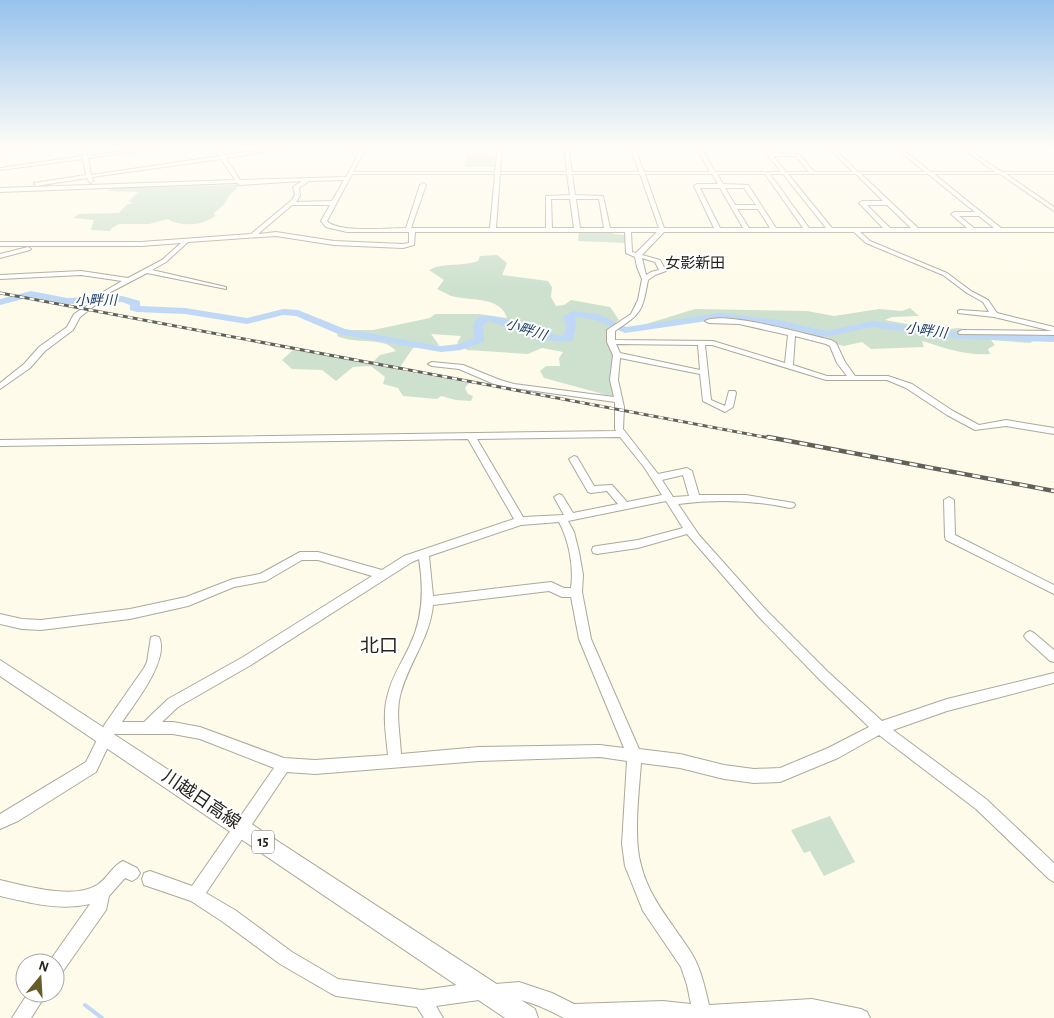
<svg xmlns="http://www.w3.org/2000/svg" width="1054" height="1018" font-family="'Alegreya Sans','Noto Sans JP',sans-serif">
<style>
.green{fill:#cee1cf}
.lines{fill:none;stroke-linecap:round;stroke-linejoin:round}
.stream{stroke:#bfd8f6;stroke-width:4}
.river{fill:#bfd8f6;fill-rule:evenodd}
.minor-casing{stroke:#aca999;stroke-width:2}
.major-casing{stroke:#aca999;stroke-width:2}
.minor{fill:#fff;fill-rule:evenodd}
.major{fill:#fff;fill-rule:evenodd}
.rail-far1-casing{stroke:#626158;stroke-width:3}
.rail-casing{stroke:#626158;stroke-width:4.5}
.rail-far1{stroke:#fff;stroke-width:2;stroke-dasharray:5;stroke-linecap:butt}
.rail{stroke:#fff;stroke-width:2.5;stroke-dasharray:8;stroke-linecap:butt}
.labels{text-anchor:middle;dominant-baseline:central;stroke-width:4;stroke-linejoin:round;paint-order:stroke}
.far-water-label{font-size:14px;font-style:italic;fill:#193c63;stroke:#fff}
.shield{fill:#fff;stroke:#666561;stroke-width:1}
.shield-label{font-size:14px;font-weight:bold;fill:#24231d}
.far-quarter-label{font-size:15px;fill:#24231d;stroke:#fff}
.near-street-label{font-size:18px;fill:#24231d;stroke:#fff}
.near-neighbourhood-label{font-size:19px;fill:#24231d;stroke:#fff}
</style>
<rect width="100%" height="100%" fill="#fefbea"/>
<g class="green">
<path d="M467,154H495L494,167H464Z"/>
<path d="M240,185L229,196L224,205L213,214L216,215C205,225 182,228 168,219L149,224H119L112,228L110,231L91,230L94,220L73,218L79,214L119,213L126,205L134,202H128L138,192L107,191L112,188Z"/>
<path d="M579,231H613V234L626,235V243L578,241Z"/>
<path d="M497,255L507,263L502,275L548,281L552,287L551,297L556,306L564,305L571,300L610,307L619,320L606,331C607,340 614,352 614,358C614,372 611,382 614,397L544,378L540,371L546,366H560L559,358L563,352L542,348L528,354L467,350L457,343L461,336L431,334L439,345L413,348L398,370L469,383L465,388L468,394L473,396L471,401L456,400L441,396L437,399L403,396L398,388L383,384L385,377L371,366L353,367L336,381L322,370L292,369L282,360L293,350L355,361H374L380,355L396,351C384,336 356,345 337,336L338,333L344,330H373L430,318L435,314H479L507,318C501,296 470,301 451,296C447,294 442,291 437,289L444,280L429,270C444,262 462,267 478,261L480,256Z"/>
<path d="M910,308L919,316L892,317L885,320L940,330L958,328L989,334L1039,336L1030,343L991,340L995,345L988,349L990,354C966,356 945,348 922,341L924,347L871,349L862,342L844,346L792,334L761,323L725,318L675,321L633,328L695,309L807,311L834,316L879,309L902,311Z"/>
<path d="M830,816L855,862L824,876L810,851L804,853L791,830Z"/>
</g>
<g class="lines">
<path class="stream" d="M85,1005L102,1018"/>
<path class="river" d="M31,291L67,298L122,296L140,301V306L185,308L247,318L283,309L298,310L345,329L441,346L459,344L474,338L473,325L478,317C503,311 537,334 563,336L566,328L563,316L574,311L598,314L626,327L721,313L778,320L826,331L872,321L961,333L1054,336V342L961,339L872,327L826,337L778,326L721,319L625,333L596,320L575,317L576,328L572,342L543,340L489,321L483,325L484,342L461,350L441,352L338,334L296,316L283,315L247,324L185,314L137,312L130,310V305L122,302L67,304L31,297L0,305V299Z"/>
<g class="minor-casing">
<g id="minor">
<path d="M35,146H45L0,152V150Z"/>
<path d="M81,146H85L87,156L162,146H171L88,158L91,175L220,156L214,146H218L224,155L292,146H300L226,158L240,180L346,177L357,157L346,146H350L358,154L363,146H367L353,172H495L498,146H502L500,172H567L564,146H568L572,172H639L630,146H634L644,172H710L696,146H700L715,172H781L761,146H765L771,153L799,154L814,172H853L827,146H831L858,172H925L894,146H898L931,172H995L959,146H963L1002,172H1054V174H1006L1054,207V211L1000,174H934L1001,228H1054V232H860L870,241L947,273L971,291L988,300L997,313L1054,327V335L959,334L958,332L962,330L1052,331L994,317L958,313V311L960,310L989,312L983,302L967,293L943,275L866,243L854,232H664L642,255L660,260L666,271L655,275L648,280C642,312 642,313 615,331V340L713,341L785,363L788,335L739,324L709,323L705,321C722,310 809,335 831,340L836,343L845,362L855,376H888L912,384L953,411L979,425L1006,420L1054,428V434L1006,426L975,430L947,415L906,388L887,380H826L712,345H705L711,400L725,406L729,391H735L736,393L733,407L725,412L703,401L700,374L620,358L618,380L624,407L623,429L658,474L687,468L692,471L699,495H746L794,503L795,505L794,507L790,508C753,500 716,499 678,504L699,535L766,610L828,672L882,721L947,699L1054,673V683L947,711L893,730L986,799L1054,863V882L1049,879L976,809L879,735L838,758L780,782L754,783L724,779L680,768L641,763C639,792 633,838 641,865C649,899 674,925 692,954C701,969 705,988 709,1005L812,999L861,1009L867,1012L870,1018H564C551,1011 536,1004 521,1000C510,998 500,1003 490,999L487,993L490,987L496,984L519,982L552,993L574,1004L663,1001L691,1004L687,985L681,967L643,911L625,866L622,844L627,761L600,757L479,761L315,774L287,772L206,893L235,910L292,952L338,979L422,990L479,982L485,985L488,991L485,997L479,1000L436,1006L443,1018H424L417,1007L336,996L330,993L280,964L223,922L191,901L144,885L142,879L144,873L150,871L192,886L274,768L200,739L173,734H114L96,772L18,821L0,829V814L86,762L105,724L144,668L147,662L151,637L155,636L159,637C170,660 134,704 122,722H144L168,699L243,657L372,576L318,560H302L266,581L234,587L188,606L130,619L41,630L22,629L0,624V614L22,619L41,620L130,609L186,597L233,579L260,574L300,552H318L382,570L404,556L514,519L468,439L0,446V440L616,431L615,429V402L514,388L494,384L459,369L432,366L428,364L432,362L463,365L500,380L514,384L614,397L610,380L613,355L607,342V330L631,314L638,300L642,279L637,267L635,257L626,253L625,232H415L414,245L403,248L334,245L276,236L188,242L166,262L152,270L226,287V289L147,273L107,294L97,304L80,317L73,330L45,351L30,368L0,389V383L24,364L39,347L67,327L74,314L93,302L103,292L122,281L81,275L0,279V275L81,271L128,278L162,260L181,243L141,246H0V242H141L251,234L292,200L295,194L293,187L302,181L239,185L237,183L0,192V188L235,180L221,159L92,177L93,181L90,183L87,178L36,186L34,183L86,175L83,159L0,170V168L83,156ZM773,156H796L809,172H786ZM352,174H495L490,228H411L426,185L423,183L420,185L406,228C389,228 337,233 327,221ZM500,174H567L570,195L546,196V228H496ZM572,174H640L659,228H610L603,196L575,195ZM645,174H712L718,184H697L694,186L714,228H664ZM717,174H765L803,228H776L748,185L723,184ZM770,174H783L826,228H809ZM788,174H856L883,201H862L859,203L883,228H832ZM861,174H928L975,212H954L951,214L967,228H918ZM344,180L332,201L296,202L300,196L299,188L309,181ZM700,188H720L743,228H720ZM725,188H744L756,205H735ZM551,199H570L574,228H552ZM576,199H599L604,228H580ZM292,205H330L321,221L326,227L347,232H409V243L403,244L334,241L276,232L258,234ZM867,205H887L911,228H890ZM737,209H758L770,228H749ZM959,216H979L994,228H974ZM631,232H657L636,253L632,252ZM642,258L655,262L659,270L651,272L646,275ZM795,336L826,344L830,346L837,363L847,376H827L793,365ZM616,344L698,345L700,370L620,353ZM620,437L644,467L662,495L627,502L612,485L594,486L577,457L574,456L569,459L588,492L591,493L607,491L618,504L573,513L562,495L559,494L554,497L564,515L523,517L477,439ZM683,475L689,496L673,497L662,480ZM666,501L683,528L638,540L597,546L593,547L592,550L593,553L597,554L638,548L687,534L758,616L820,680L869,727L828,748L780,768L754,769L724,765L680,754L639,749L591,639L582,592L583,575L579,552L574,532L568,521ZM559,522C569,541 574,566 571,588H564L551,582L433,596L429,556L521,525ZM419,559C424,589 423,618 410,645C403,661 392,676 388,694C382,713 386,735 388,755L315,760L284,758L200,727L173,722H162L178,707L251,665L412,562ZM549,591L562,597H571L579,639L624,748L600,745L479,747L401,754C400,733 395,712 401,692C410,661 430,637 433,605Z"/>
<path d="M28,247L31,249L30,250L0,258V254Z"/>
<path d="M949,497L954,500L955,535L1054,585V594L946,540L945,537L944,500Z"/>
<path d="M1030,631L1034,633L1054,650V662L1050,661L1026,639L1024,636L1026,633Z"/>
<path d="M123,861L137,868L140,873L137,878L132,881L125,878L109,896L106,910L61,974L55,976V963L49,962L90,904C60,911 30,903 0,896V880C26,886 73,900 97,885C107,879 112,866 123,861Z"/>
<path d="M28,993H47L31,1018H12Z"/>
</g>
</g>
<g class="major-casing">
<path id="major" d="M0,660L535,1009L538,1018H505L0,676Z"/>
</g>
<use href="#minor" class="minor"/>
<use href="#major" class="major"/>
<g class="rail-far1-casing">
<path id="rail-far1" d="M0,293L775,439"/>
</g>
<g class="rail-casing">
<path id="rail" d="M768,437L1054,491"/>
</g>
<use href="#rail-far1" class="rail-far1"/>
<use href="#rail" class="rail"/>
</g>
<linearGradient id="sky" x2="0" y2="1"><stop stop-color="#97c2ee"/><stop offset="0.51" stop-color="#fffdf6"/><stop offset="1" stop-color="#fffdf6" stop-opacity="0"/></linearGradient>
<rect width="1054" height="288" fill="url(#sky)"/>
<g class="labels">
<g class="far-water-label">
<text transform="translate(96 301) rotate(-1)">小畔川</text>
<text transform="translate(526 330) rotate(18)">小畔川</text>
<text transform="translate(926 331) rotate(8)">小畔川</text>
</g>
<rect class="shield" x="252" y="830.5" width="22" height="23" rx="4"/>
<g class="shield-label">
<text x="263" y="842">15</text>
</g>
<g class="far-quarter-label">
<text x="695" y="263">女影新田</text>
</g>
<g class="near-street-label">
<text transform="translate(201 800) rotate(34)">川越日高線</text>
</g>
<g class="near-neighbourhood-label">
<text x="379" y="646">北口</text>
</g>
</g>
<g transform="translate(40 978) rotate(18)"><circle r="24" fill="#ffffff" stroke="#a7a7a5"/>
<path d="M0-4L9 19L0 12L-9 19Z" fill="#665d29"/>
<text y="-8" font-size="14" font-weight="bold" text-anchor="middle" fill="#24231d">N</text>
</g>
</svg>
